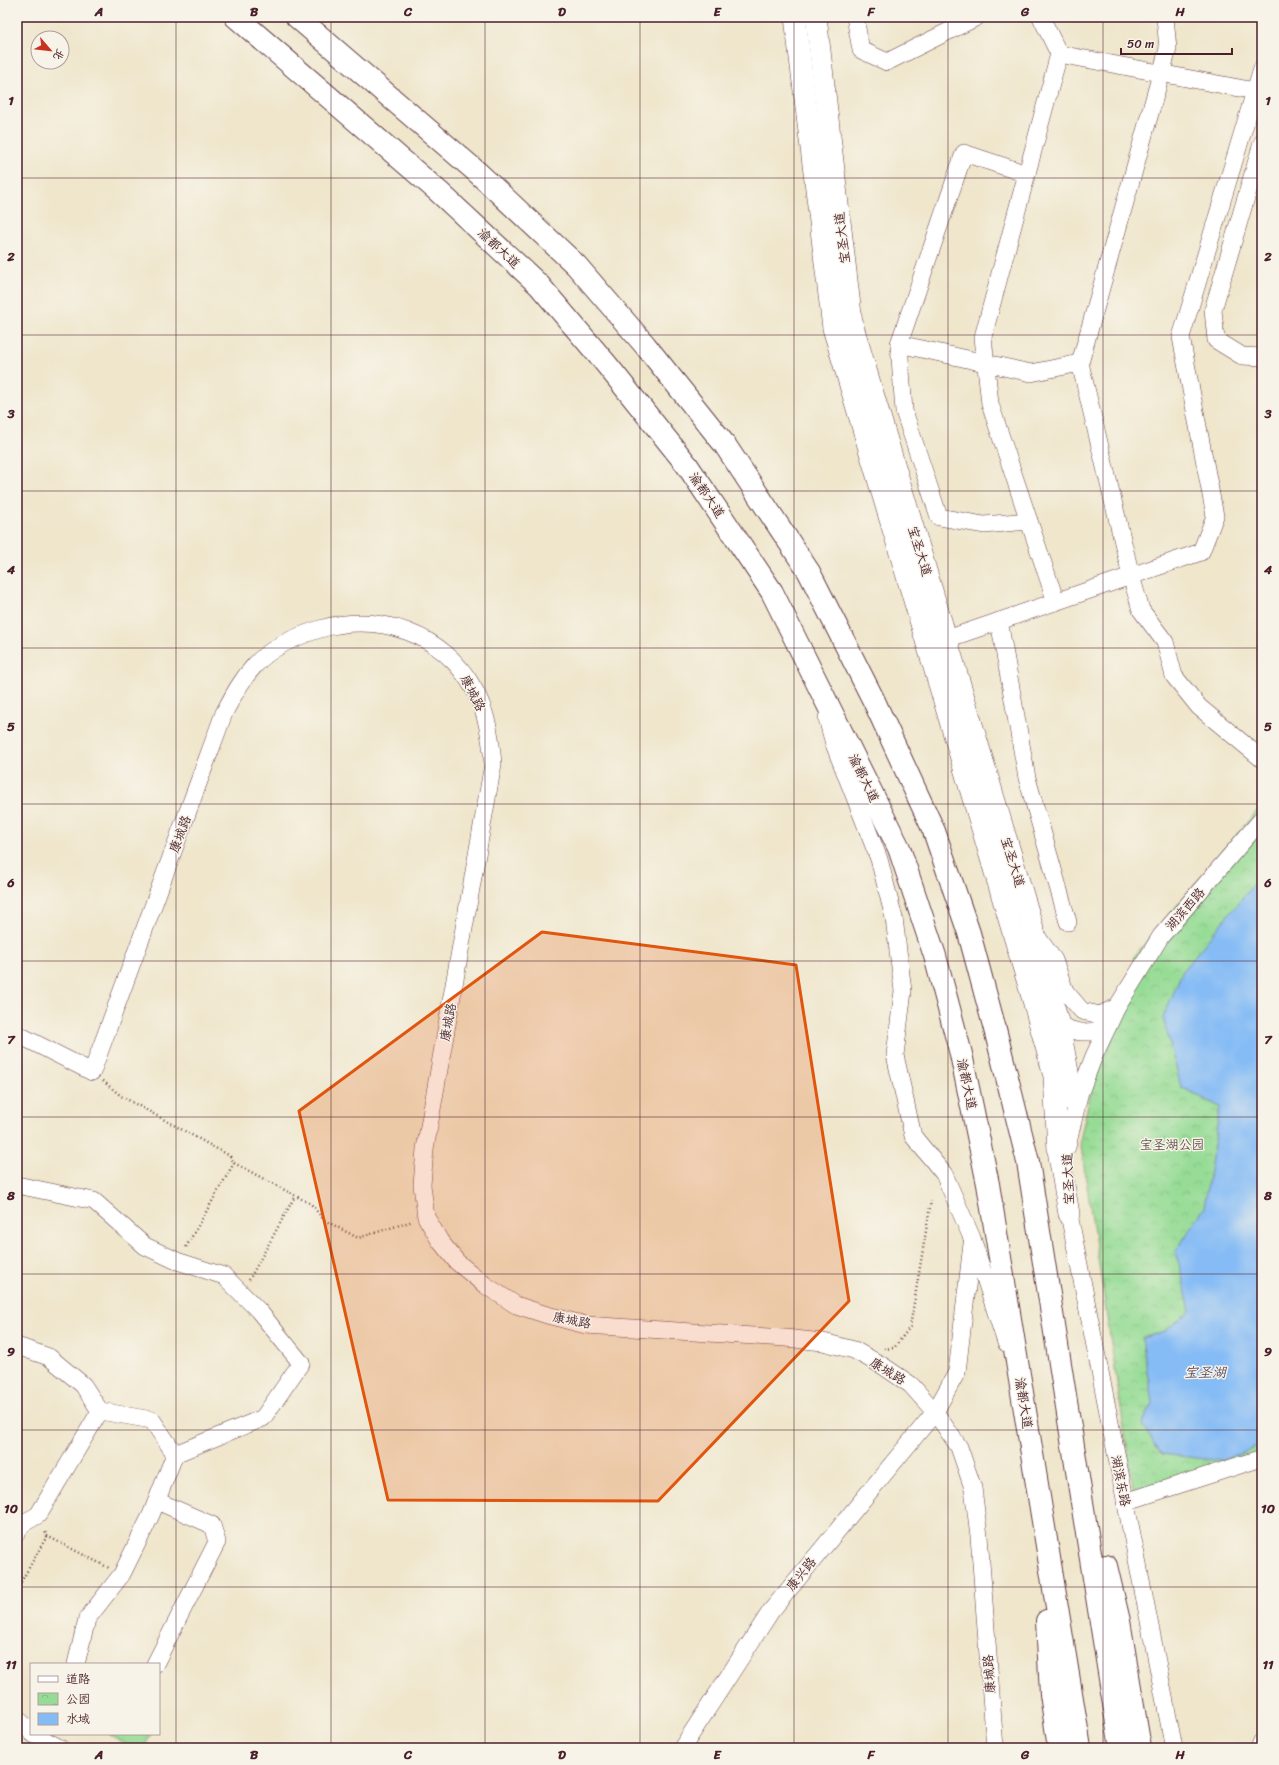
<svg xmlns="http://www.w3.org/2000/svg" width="1279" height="1765" font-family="Sriracha,'LXGW WenKai TC',sans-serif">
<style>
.park{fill:url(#park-crowns);stroke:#707e60}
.garden{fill:#96dc95;stroke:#707e60}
.water{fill:#86bcf5;stroke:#686e90}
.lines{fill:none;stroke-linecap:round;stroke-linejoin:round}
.minor-casing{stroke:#633d43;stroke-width:18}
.major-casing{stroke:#633d43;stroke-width:22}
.highway-casing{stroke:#633d43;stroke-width:24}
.path{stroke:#633d43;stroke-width:2.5;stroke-dasharray:1 3;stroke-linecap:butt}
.minor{stroke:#fff;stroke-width:17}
.major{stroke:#fff;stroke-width:21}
.highway{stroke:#fff;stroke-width:22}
.marked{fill:#e0560e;fill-opacity:0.2;stroke:#e0560e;stroke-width:3;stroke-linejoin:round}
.grid{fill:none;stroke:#4a1f2b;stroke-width:1;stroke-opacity:0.55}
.labels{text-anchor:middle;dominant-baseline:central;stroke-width:3;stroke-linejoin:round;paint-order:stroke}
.street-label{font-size:13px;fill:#4a1f2b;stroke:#f7f3e8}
.park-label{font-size:13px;fill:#5d4e46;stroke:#f7f3e8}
.water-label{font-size:14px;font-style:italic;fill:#5c4e68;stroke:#f7f3e8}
.neatline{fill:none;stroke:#4a1f2b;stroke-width:1.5}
.grid-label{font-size:13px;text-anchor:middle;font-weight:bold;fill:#4a1f2b}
</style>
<defs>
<pattern id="park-crowns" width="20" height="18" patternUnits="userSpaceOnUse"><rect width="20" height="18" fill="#96dc95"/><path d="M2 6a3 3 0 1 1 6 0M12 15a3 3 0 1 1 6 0" fill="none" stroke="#83bc81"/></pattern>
</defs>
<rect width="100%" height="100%" fill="#f7f3e8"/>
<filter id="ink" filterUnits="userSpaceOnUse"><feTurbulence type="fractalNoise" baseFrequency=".025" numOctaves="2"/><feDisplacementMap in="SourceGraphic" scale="8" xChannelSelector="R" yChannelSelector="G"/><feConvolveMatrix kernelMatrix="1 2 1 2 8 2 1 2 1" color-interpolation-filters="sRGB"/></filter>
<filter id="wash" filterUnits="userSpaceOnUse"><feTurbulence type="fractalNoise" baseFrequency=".012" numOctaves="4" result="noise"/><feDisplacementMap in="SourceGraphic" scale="16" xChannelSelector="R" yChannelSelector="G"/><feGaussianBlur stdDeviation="0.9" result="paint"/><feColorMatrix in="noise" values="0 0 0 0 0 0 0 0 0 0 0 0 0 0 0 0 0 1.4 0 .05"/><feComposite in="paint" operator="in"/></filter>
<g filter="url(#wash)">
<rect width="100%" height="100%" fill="#efe6cc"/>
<path class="park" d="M1262,805V1453L1134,1494L1080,1140L1093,1082L1125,1007L1144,970L1133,958Z"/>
<path class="garden" d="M108,1734H151L144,1748H132Z"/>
<path class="water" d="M1262,874V1444L1221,1461L1162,1454L1142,1426L1152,1403L1142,1338L1165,1331L1190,1311L1176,1251L1204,1208L1220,1107L1181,1087L1163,1018L1183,970Z"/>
</g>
<g filter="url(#ink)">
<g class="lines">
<g class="minor-casing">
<g id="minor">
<path d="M855,17L861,50L887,62L977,17"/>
<path d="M1041,17L1059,54L983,337L990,404L1056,602"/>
<path d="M1165,17L1168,49L1080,363L1131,576L1141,610L1165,642L1174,676L1199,707L1262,759"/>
<path d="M1059,54L1255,91"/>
<path d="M1262,143L1213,310L1216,340L1242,356L1262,357"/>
<path d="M1027,174L964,153L899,344L904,411L939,517L984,525L1029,521"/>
<path d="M899,344L1031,373L1080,363"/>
<path d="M999,621L1027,778L1068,922"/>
<path d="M947,639L1201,552L1215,516L1181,337L1262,68"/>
<path d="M827,718L834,744L879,859L894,918L903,991L895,1055L913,1136L944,1174L972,1238L1006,1343"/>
<path d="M1038,938L1054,960L1065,991L1082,1011L1100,1015L1117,1007"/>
<path d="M1051,1021C1073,1032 1085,1037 1108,1026"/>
<path d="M17,1034L92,1072L224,713C233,696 241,680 255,665C271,647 297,636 320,629C379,612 443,633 474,689C487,712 491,738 493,764L425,1149L422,1185L426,1217L440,1241L457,1262L485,1285L516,1305L547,1315L586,1325L785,1338L823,1342L854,1350L883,1366L911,1385L935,1412L959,1447L973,1488L979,1536L995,1748"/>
<path d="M1067,1147L1079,1095L1094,1056L1117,1007L1161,936L1262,819"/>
<path d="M17,1185L94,1201L145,1246L177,1261L224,1276L258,1310L301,1363L263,1418L175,1454L151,1515L122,1574L87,1619L76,1664"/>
<path d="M1069,1214L1174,1748"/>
<path d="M17,1346L49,1357L83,1385L100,1411"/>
<path d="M1125,1502L1262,1458"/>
<path d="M17,1533L22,1524L38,1515L100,1411L152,1420L175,1454"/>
<path d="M155,1664L217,1542L212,1525L157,1501"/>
<path d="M17,1718L31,1732"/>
<path d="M33,1734L60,1748"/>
<path d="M682,1748L771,1611L935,1412L957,1372L972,1244"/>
<path d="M1259,1748L1262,1741"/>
</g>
</g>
<g class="major-casing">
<g id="major">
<path d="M795,17L833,328L1033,1000L1054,1076L1058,1150L1069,1214"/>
<path d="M816,17L852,323L1035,935L1060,1029L1068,1072V1099"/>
</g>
</g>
<g class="highway-casing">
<g id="highway">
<path d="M236,17L439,192L539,285L607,365L687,465L772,592L899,848L935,956L961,1054L988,1184L1080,1748"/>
<path d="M297,17L477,172L576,265L645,345L725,445L809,572L874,701L934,831L969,933L996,1033L1028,1162L1121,1748"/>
<path d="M1106,1566L1119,1621L1140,1748"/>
<path d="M1047,1621L1051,1694L1059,1748"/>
</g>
</g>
<g class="path">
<path d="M103,1081L121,1096L230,1156L234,1163L311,1204L324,1220L358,1238L413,1221"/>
<path d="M186,1247L234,1163"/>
<path d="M249,1280L295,1196"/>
<path d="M884,1349L894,1348L910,1327L931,1201"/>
<path d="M47,1536L109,1568"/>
<path d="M17,1589L47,1536L44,1530"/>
</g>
<use href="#minor" class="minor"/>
<use href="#major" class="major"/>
<use href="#highway" class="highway"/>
</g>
</g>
<path class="marked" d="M542,932L796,965L849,1301L658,1501L388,1500L299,1111Z"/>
<path class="grid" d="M176,17V1748M331,17V1748M485,17V1748M640,17V1748M794,17V1748M948,17V1748M1103,17V1748M17,178H1262M17,335H1262M17,491H1262M17,648H1262M17,804H1262M17,961H1262M17,1117H1262M17,1274H1262M17,1430H1262M17,1587H1262"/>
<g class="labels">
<g class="street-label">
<text transform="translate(842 238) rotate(-97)">宝圣大道</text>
<text transform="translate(499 248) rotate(43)">渝都大道</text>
<text transform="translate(707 495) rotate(56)">渝都大道</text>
<text transform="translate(920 551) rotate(73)">宝圣大道</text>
<text transform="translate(473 693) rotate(63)">康城路</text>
<text transform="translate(864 778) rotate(64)">渝都大道</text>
<text transform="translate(180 834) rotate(-70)">康城路</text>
<text transform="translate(1013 862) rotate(73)">宝圣大道</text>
<text transform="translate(1185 909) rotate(-49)">湖滨西路</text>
<text transform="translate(448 1022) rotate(-80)">康城路</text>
<text transform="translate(967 1084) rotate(78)">渝都大道</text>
<text transform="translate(1068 1179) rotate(-92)">宝圣大道</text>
<text transform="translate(572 1320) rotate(11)">康城路</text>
<text transform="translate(888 1371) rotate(32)">康城路</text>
<text transform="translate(1024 1403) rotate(81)">渝都大道</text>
<text transform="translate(1121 1481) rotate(79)">湖滨东路</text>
<text transform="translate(801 1574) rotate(-51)">康兴路</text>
<text transform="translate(989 1674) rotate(-94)">康城路</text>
</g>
<g class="park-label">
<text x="1172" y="1144">宝圣湖公园</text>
</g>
<g class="water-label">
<text x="1205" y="1372">宝圣湖</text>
</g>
</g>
<rect width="1279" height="1765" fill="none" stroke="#f7f3e8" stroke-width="44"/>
<rect x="30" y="1663" width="130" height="72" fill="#f7f3e8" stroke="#b29e9c"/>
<rect x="38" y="1676" width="20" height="6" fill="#ffffff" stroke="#b29e9c"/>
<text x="66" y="1683" font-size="12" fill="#4a1f2b">道路</text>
<rect x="38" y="1693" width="20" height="12" fill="url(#park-crowns)" stroke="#b29e9c"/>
<text x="66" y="1703" font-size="12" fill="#4a1f2b">公园</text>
<rect x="38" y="1713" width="20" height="12" fill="#86bcf5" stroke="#b29e9c"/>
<text x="66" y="1723" font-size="12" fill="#4a1f2b">水域</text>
<g transform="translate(50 50) rotate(118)"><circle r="19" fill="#f7f3e8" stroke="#b29e9c"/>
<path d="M0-3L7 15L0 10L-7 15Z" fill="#c8321e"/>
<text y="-6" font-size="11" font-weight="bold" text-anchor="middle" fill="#4a1f2b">北</text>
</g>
<path d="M1121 48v6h111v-6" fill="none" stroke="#4a1f2b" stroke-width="2"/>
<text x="1127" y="48" font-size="12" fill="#4a1f2b" stroke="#f7f3e8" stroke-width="3" paint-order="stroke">50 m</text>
<rect x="22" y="22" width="1235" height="1721" class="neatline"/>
<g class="grid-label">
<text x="99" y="16">A</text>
<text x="254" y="16">B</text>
<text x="408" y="16">C</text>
<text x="562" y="16">D</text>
<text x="717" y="16">E</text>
<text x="871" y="16">F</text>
<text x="1025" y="16">G</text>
<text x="1180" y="16">H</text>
<text x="11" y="105">1</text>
<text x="1268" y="105">1</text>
<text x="11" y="261">2</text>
<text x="1268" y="261">2</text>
<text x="11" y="418">3</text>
<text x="1268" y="418">3</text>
<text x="11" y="574">4</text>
<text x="1268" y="574">4</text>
<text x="11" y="731">5</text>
<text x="1268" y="731">5</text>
<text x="11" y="887">6</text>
<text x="1268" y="887">6</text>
<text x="11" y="1044">7</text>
<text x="1268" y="1044">7</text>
<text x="11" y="1200">8</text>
<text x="1268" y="1200">8</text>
<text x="11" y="1356">9</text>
<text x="1268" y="1356">9</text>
<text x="11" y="1513">10</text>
<text x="1268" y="1513">10</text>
<text x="11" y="1669">11</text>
<text x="1268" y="1669">11</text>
<text x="99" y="1759">A</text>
<text x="254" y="1759">B</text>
<text x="408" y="1759">C</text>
<text x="562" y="1759">D</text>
<text x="717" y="1759">E</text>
<text x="871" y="1759">F</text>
<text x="1025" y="1759">G</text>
<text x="1180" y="1759">H</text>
</g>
</svg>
